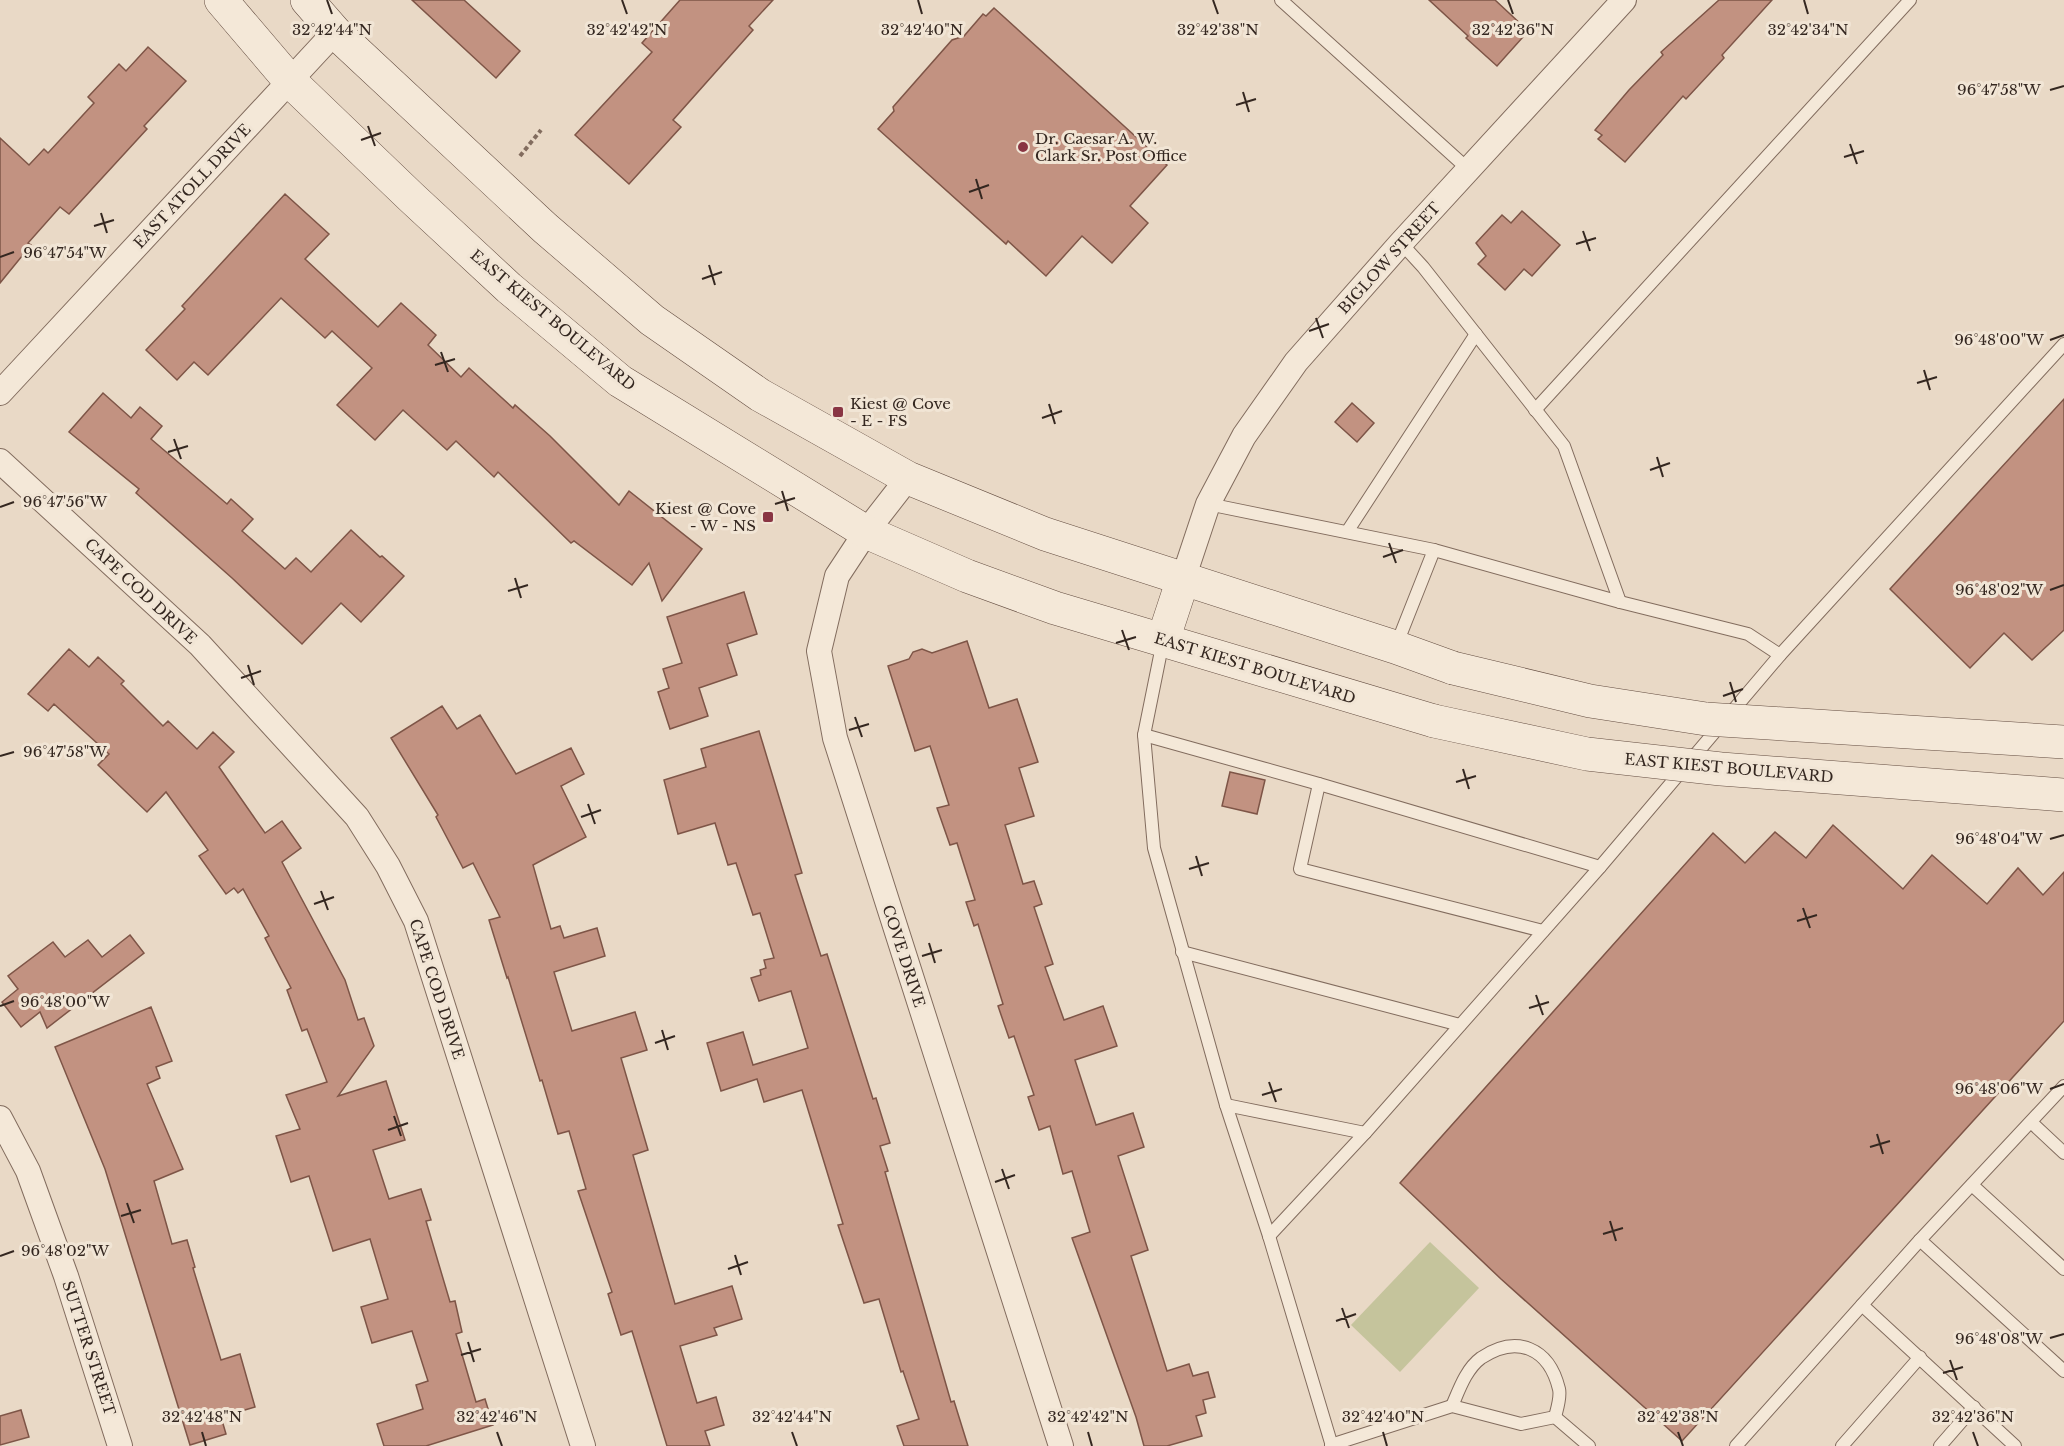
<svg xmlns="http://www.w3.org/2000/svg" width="2064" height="1446" font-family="'Libre Baskerville',serif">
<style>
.green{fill:#c5c49c}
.building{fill:#c29281;stroke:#7e5547;stroke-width:1.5}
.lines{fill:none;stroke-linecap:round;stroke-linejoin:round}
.lane-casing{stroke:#826c5e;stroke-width:14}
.street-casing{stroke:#826c5e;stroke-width:26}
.secondary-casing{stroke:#644d41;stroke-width:34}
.path{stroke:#826c5e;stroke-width:4;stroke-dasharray:4.5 3;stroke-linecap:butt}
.lane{stroke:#f4e8d8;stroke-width:12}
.street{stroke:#f4e8d8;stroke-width:24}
.secondary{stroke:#f4e8d8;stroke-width:33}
.secondary-bridge-casing{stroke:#644d41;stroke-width:34;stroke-linecap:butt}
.secondary-bridge{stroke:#f4e8d8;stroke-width:33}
.ticks{fill:none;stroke:#342720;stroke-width:2}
.poi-dot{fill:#893543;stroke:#f1e5d5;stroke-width:2}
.labels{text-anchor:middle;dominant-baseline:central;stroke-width:6;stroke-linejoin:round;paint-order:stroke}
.poi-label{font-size:15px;fill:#342720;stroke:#f1e5d5;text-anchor:start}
.street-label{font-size:15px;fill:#342720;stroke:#f1e5d5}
.ticks-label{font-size:15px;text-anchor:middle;fill:#342720;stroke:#f1e5d5;stroke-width:6;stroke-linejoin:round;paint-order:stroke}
</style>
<rect width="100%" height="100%" fill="#e9d9c6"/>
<path class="green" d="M1430,1242L1479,1288L1400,1372L1351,1325Z"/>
<g class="building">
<path d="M412,0H464L520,51L496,78Z"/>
<path d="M680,0H773L749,26L753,30L673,120L681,127L629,184L575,135L652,52L642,43Z"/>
<path d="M1429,0H1495L1524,27L1519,32L1523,37L1497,66L1466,38L1468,36Z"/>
<path d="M1719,0H1772L1722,55L1724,58L1686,99L1683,96L1625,162L1598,139L1602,135L1595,130L1629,90L1663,55L1661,52Z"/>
<path d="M994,8L1167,165L1130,206L1148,223L1112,263L1082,236L1046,276L1008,241L1006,244L878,129L894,111L893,107L952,40L964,36L983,14L986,16Z"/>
<path d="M148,47L186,81L144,126L147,129L69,214L60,207L28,243L31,245L0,283V138L29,165L44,149L48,153L94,103L88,97L119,64L126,71Z"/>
<path d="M285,194L329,234L305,259L378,327L401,303L436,335L428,345L461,377L469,368L513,408L515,405L550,436L619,505L629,491L702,549L662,601L649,563L632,585L574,541L571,543L498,472L494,477L456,441L447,450L403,410L375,440L337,405L372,368L332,331L325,338L281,298L208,375L194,362L177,380L146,350L185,309L182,306Z"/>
<path d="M1522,211L1560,245L1532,276L1524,269L1505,290L1478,264L1486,256L1476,243L1502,215L1511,223Z"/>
<path d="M103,393L131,418L140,407L162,426L151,439L227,504L231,499L253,519L242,531L285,569L296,558L311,572L351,530L380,557L382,556L404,576L361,622L341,603L302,644L232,578L136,493L139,489L69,432Z"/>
<path d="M2064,399V630L2032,660L2004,633L1970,668L1890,589Z"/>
<path d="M1352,403L1374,423L1357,442L1335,422Z"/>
<path d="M744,592L757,634L727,644L737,675L699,688L708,716L670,729L658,692L669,688L663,669L682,663L667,617Z"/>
<path d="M967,641L989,708L1017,699L1038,762L1019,768L1034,816L1005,825L1023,884L1034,881L1042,904L1034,907L1053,964L1045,967L1064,1020L1103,1006L1117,1046L1075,1060L1096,1125L1133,1113L1144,1147L1118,1156L1148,1250L1131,1256L1167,1371L1189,1364L1193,1376L1208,1372L1215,1397L1203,1400L1206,1413L1196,1416L1202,1436L1167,1446H1144L1136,1417L1072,1238L1090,1232L1072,1171L1063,1174L1050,1126L1039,1130L1028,1097L1034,1095L1014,1036L1009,1038L998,1006L1003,1004L978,924L974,926L966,902L975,900L957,843L950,845L937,808L949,805L930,746L915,751L888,666L909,659L913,652L922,649L932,653Z"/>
<path d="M69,649L89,667L98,657L124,681L121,684L163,726L168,721L197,749L213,732L234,752L219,767L265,833L282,821L301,848L282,862L345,980L358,1020L364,1018L374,1046L338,1096L386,1081L405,1140L373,1150L389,1199L421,1189L431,1220L426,1221L450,1302L455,1301L462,1332L456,1334L476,1402L485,1399L493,1425L426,1446H384L377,1424L423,1409L416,1385L428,1381L412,1331L372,1343L361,1307L388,1299L370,1239L333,1251L309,1176L291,1182L276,1136L300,1129L286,1095L327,1082L307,1029L302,1031L287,990L291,988L265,938L269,936L243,889L238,893L234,888L226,894L199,856L208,850L166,792L147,812L98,765L109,754L54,704L48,711L28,694Z"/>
<path d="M442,706L457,729L480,715L516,774L571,748L584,774L561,786L586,837L533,865L551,929L560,926L564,938L597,928L605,956L554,972L572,1031L635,1012L647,1050L621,1058L648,1150L633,1155L675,1304L732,1286L742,1319L714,1328L717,1335L680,1346L697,1403L716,1397L724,1425L705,1431L710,1446H667L632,1331L621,1335L608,1294L612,1292L578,1191L586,1189L569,1131L558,1134L542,1080L540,1081L508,977L507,978L489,920L500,917L473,863L463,868L436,817L438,815L391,738Z"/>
<path d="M759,731L802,873L795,875L821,956L827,954L873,1099L876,1098L890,1143L880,1146L888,1171L885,1172L951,1402L954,1401L968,1446H904L897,1426L919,1419L903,1371L901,1372L879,1299L864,1303L838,1225L843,1224L802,1090L764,1102L757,1079L721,1091L707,1043L743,1032L753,1065L808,1048L791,991L759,1001L751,978L761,975L760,970L766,968L764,960L774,958L760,913L753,915L736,863L728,865L715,823L678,834L664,780L706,767L701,749Z"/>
<path d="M1230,772L1265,780L1257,814L1222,806Z"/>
<path d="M1833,825L1903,889L1932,855L1987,904L2018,868L2043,895L2064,872V1021L1682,1441L1501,1279L1400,1183L1713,833L1745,863L1775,832L1806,858Z"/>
<path d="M130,935L144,953L47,1028L40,1012L21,1027L2,1002L18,989L8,976L53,942L65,957L88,940L102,957Z"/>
<path d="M151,1007L172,1061L156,1067L160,1078L147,1084L183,1169L154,1181L172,1244L187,1240L195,1267L193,1268L221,1360L240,1354L255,1407L221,1417L226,1434L190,1445L105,1169L55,1047Z"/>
<path d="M21,1410L29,1437L0,1445V1416Z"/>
</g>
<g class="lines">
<g class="lane-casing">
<g id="lane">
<path d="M1281,0L1469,170"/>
<path d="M1401,243L1423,267L1564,446L1620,602"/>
<path d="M1535,410L1910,0"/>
<path d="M1208,504L1434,550"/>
<path d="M1347,532L1476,334"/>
<path d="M1163,641L1144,735L1154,848L1226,1105L1269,1236L1332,1446"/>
<path d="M1396,646L1434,550L1620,602L1748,634L1780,655"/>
<path d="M1144,735L1319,784L1600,867"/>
<path d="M1319,784L1300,869L1543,931"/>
<path d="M1182,952L1460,1025"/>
<path d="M1226,1105L1365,1133"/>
<path d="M2031,1122L2064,1153"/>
<path d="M1972,1185L2064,1269"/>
<path d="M1269,1236L1365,1133L1600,867L1780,655L2064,344"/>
<path d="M1920,1240L2064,1371"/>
<path d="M1862,1305L2015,1446"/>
<path d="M1452,1406C1459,1390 1466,1369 1481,1358C1517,1334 1549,1348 1559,1389C1561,1397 1557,1409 1555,1417"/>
<path d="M1555,1417L1589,1446"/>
<path d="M1331,1445L1452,1406L1521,1424L1555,1417"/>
<path d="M1736,1446L1920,1240L2064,1086"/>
<path d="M1842,1446L1920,1357"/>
<path d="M1940,1446L1974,1407"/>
</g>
</g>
<g class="street-casing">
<g id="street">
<path d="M0,393L335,32"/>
<path d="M0,461L200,645L357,817L388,866L416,921L583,1446"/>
<path d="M908,478L866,532L837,576L819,651L835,738L1061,1446"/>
<path d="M1183,579L1208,504L1244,436L1296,362L1401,243L1624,0"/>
<path d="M0,1118L28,1171L66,1276L120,1446"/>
</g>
</g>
<g class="secondary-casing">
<g id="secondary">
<path d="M221,0L290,81L411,197L509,288L620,381L866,532L967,576L1055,608L1434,721"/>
<path d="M307,0L335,32L545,228L652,320L760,395L908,478L1045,534L1395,647L1453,668"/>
<path d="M1163,640L1183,579"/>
</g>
</g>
<path class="path" d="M520,156L541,130"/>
<use href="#lane" class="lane"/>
<use href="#street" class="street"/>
<use href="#secondary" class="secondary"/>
<g class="secondary-bridge-casing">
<g id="secondary-bridge">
<path d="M1453,668L1590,701L1706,719L2064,742"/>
<path d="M1434,721L1587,754L1721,769L2064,795"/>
</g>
</g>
<use href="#secondary-bridge" class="secondary-bridge"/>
</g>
<path class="ticks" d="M327,0L332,14M622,0L627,14M918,0L922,14M1213,0L1218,14M1508,0L1513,14M1804,0L1808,14M2050,90L2064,86M1243,92L1249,112M1236,105L1256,99M368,126L375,146M361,140L381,133M1850,144L1857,164M1844,157L1864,151M976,179L982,199M969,192L989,185M101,213L107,233M94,226L114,220M1583,231L1590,251M1576,244L1596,238M0,257L14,252M709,265L715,285M702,279L722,272M1316,318L1323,338M1309,331L1329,324M2050,340L2064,335M441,352L448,372M435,365L455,359M1924,370L1930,390M1917,383L1937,377M1049,404L1055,424M1042,418L1062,411M174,439L181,459M168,452L188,446M1657,457L1663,477M1650,470L1670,463M782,491L788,511M775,504L795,498M0,507L14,502M1389,543L1396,563M1383,557L1403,550M515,578L521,598M2050,590L2064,585M508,591L528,585M1122,630L1129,650M1116,643L1136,637M248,665L254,685M241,678L261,671M1730,682L1736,702M1723,696L1743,689M855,717L862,737M849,730L869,724M0,756L14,752M1463,769L1469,789M1456,782L1476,776M588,804L595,824M581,817L601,810M2050,839L2064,835M1196,856L1202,876M1189,869L1209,863M321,891L328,910M314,904L334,897M1803,908L1810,928M1797,921L1817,915M929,943L935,963M922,956L942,950M1536,995L1543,1015M0,1006L14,1001M1529,1008L1549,1002M662,1030L668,1050M655,1043L675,1036M1269,1082L1276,1102M2050,1089L2064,1084M1262,1095L1282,1089M394,1116L401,1136M388,1130L408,1123M1877,1134L1883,1154M1870,1147L1890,1141M1002,1169L1009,1189M995,1182L1015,1175M127,1203L134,1223M121,1216L141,1210M1610,1221L1616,1241M1603,1234L1623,1228M735,1255L741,1275M0,1256L14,1251M728,1269L748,1262M1342,1308L1349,1328M1336,1321L1356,1314M2050,1338L2064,1334M468,1342L474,1362M461,1355L481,1349M1950,1360L1957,1380M1943,1373L1963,1367M202,1432L206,1446M497,1432L502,1446M792,1432L797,1446M1088,1432L1092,1446M1383,1432L1387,1446M1678,1432L1683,1446M1973,1432L1978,1446"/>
<g class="poi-dot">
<circle cx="1023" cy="147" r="6"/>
<rect x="832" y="406" width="12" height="12" rx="3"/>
<rect x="762" y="511" width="12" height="12" rx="3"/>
</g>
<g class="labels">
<g class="poi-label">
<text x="1035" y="138">Dr. Caesar A. W.<tspan x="1035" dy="17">Clark Sr. Post Office</tspan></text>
<text x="850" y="403">Kiest @ Cove<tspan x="850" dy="17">- E - FS</tspan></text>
<text x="756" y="508" text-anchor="end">Kiest @ Cove<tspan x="756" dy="17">- W - NS</tspan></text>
</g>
<g class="street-label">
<text transform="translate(192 186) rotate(-47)">EAST ATOLL DRIVE</text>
<text transform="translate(1389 258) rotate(-48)">BIGLOW STREET</text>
<text transform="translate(553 320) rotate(40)">EAST KIEST BOULEVARD</text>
<text transform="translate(141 591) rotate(43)">CAPE COD DRIVE</text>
<text transform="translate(1255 668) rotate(17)">EAST KIEST BOULEVARD</text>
<text transform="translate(1729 768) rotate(5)">EAST KIEST BOULEVARD</text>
<text transform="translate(904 956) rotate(72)">COVE DRIVE</text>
<text transform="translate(437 989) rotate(72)">CAPE COD DRIVE</text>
<text transform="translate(89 1348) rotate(72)">SUTTER STREET</text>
</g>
</g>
<g class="ticks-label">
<text x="332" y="35">32°42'44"N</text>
<text x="627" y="35">32°42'42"N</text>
<text x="922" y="35">32°42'40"N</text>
<text x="1218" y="35">32°42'38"N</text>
<text x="1513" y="35">32°42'36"N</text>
<text x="1808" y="35">32°42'34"N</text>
<text x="1999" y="95">96°47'58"W</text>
<text x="65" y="258">96°47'54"W</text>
<text x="1999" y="345">96°48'00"W</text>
<text x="65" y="507">96°47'56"W</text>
<text x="1999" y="595">96°48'02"W</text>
<text x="65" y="757">96°47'58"W</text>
<text x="1999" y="844">96°48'04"W</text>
<text x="65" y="1007">96°48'00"W</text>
<text x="1999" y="1094">96°48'06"W</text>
<text x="65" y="1256">96°48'02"W</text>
<text x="1999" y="1344">96°48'08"W</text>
<text x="202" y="1422">32°42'48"N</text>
<text x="497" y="1422">32°42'46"N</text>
<text x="792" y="1422">32°42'44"N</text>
<text x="1088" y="1422">32°42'42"N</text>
<text x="1383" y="1422">32°42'40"N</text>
<text x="1678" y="1422">32°42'38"N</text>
<text x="1973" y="1422">32°42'36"N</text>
</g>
</svg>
